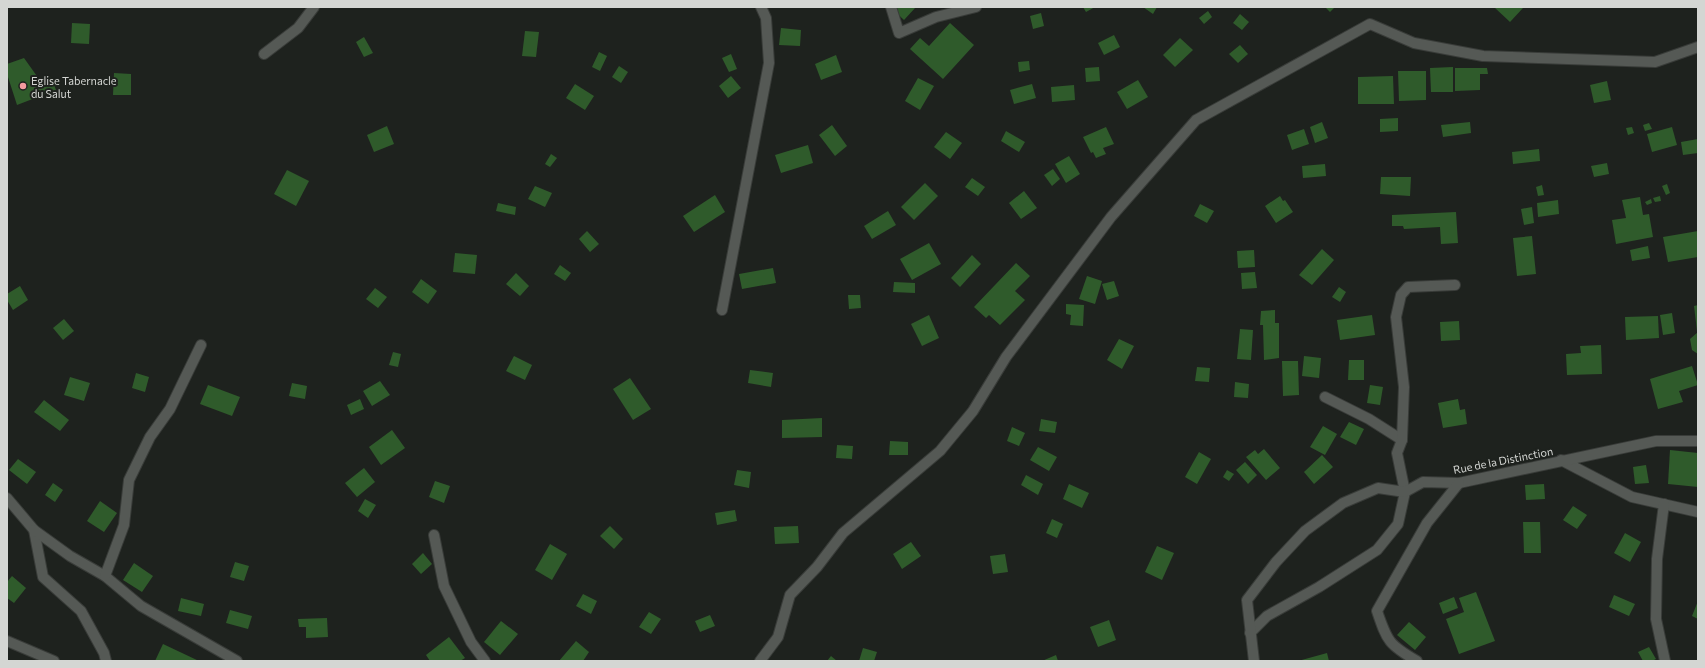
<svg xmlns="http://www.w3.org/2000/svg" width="1705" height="668" font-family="Commissioner,sans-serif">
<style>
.building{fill:#2f5b2b}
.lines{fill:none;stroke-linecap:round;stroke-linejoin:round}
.minor-casing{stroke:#393c39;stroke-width:12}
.minor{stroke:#555955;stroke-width:10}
.poi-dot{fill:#f49b9f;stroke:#1e221e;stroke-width:1.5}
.labels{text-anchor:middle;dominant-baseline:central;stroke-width:4;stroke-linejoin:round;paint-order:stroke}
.poi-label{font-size:11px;fill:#d4d6d3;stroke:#1e221e;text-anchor:start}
.street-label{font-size:11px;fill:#d4d6d3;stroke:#1e221e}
</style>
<rect width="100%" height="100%" fill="#1e221e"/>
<g class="building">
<path d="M894,7H916L904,20L892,9Z"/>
<path d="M1083,7H1095L1086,12Z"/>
<path d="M1143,7H1157L1153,14Z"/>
<path d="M1325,7H1335L1330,12Z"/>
<path d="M1494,7H1522L1523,8L1510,22Z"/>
<path d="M1208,11L1212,17L1204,24L1199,18Z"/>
<path d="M1041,13L1044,26L1033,29L1030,16Z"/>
<path d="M1240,14L1249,22L1242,30L1233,23Z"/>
<path d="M72,23L90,24L89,44L71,43Z"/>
<path d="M950,23L974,45L943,79L910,49L920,38L929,46Z"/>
<path d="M781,28L801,30L800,46L779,45Z"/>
<path d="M525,31L539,32L536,57L522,56Z"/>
<path d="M1114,35L1120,47L1104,55L1098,43Z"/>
<path d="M364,37L373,53L364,57L356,42Z"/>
<path d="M1180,38L1193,50L1175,67L1163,55Z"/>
<path d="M1240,45L1248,54L1238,63L1229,54Z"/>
<path d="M599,52L607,56L600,71L592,67Z"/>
<path d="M731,54L737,69L729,72L722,58Z"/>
<path d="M836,55L842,72L821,80L815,64Z"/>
<path d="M24,58L39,79L51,77L56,90L17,105L7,74V64Z"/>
<path d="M1029,61L1030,70L1019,72L1018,62Z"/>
<path d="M619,66L628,72L621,83L612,77Z"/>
<path d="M1099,67L1100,81L1086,82L1085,68Z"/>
<path d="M1453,67V92H1431L1430,68Z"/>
<path d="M1455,68H1487L1488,74H1480V90L1455,91Z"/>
<path d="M1398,71H1426V100L1399,101Z"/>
<path d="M114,73L131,74V95H113Z"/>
<path d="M731,76L741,88L728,98L719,86Z"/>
<path d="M1393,76L1394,104H1358V77Z"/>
<path d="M918,78L934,86L920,110L905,101Z"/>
<path d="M1138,80L1148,97L1127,109L1117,92Z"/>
<path d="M1607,81L1611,100L1594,103L1590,85Z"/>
<path d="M575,84L594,96L585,110L566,98Z"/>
<path d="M1032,84L1036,98L1014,104L1010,90Z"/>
<path d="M1074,85L1075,100L1052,102L1051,87Z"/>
<path d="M1398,118V131L1380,132V119Z"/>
<path d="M1322,122L1328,138L1315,143L1310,127Z"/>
<path d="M1470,122L1471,133L1443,137L1441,125Z"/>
<path d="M1649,123L1652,129L1645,131L1643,125Z"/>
<path d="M832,125L847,146L835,156L819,135Z"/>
<path d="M387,126L394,144L374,152L367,135Z"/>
<path d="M1106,127L1114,144L1103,148L1106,154L1096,158L1093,152L1091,153L1083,137Z"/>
<path d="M1632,127L1634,133L1628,135L1626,128Z"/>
<path d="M1672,127L1677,145L1652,152L1647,134Z"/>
<path d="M1304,129L1309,144L1292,150L1287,135Z"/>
<path d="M1006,131L1025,142L1019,152L1001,141Z"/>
<path d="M946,132L962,143L950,159L934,147Z"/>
<path d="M1698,139V153L1683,155L1681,142Z"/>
<path d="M808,145L813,163L781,173L775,155Z"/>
<path d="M1539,149L1540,161L1513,164L1512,152Z"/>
<path d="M551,154L557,158L550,167L545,164Z"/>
<path d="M1069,156L1080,174L1066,183L1055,164Z"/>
<path d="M1607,163L1609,174L1594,177L1591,166Z"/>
<path d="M1325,164L1326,176L1303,178L1302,166Z"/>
<path d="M1053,169L1060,179L1052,186L1044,175Z"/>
<path d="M287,170L309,181L296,206L274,194Z"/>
<path d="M1381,177H1411L1410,196L1380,194Z"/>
<path d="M972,178L985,187L978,196L965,187Z"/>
<path d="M925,183L938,196L914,220L901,207Z"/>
<path d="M1667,184L1670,193L1666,195L1662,186Z"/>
<path d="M1542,185L1544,195L1538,196L1536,187Z"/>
<path d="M535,186L552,193L545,207L528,199Z"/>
<path d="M1024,191L1037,208L1021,219L1009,203Z"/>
<path d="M715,195L725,212L694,232L683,216Z"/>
<path d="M1280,196L1283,201L1285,200L1293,212L1276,223L1265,206Z"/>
<path d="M1660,196L1661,201L1655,202L1653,198Z"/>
<path d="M1640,197L1643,215L1649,214L1653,237L1616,244L1612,220L1626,218L1622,200Z"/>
<path d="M1651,199L1652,203L1647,205L1645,202Z"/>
<path d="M1558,200L1559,214L1538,217L1537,203Z"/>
<path d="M498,203L516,207L515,215L496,211Z"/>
<path d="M1200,204L1214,211L1207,223L1194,216Z"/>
<path d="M1532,207L1534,223L1524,225L1521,209Z"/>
<path d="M888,211L896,225L872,239L864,226Z"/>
<path d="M1456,212L1458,243L1441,244L1440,227L1404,229L1403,226H1392V215Z"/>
<path d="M587,231L599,244L590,252L579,239Z"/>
<path d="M1698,231V257L1668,262L1663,237Z"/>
<path d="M1532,236L1536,274L1517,276L1513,238Z"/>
<path d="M929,243L941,264L912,280L900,259Z"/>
<path d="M1648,246L1650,258L1632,261L1630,250Z"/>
<path d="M1322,249L1334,260L1312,285L1299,275Z"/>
<path d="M1254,250L1255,267L1238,268L1237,251Z"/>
<path d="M455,253L477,255L475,274L453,272Z"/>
<path d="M972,255L981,264L960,287L951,278Z"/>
<path d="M1016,263L1030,276L1015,291L1025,300L1000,325L989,315L986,318L974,307Z"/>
<path d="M560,265L571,273L565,281L554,274Z"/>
<path d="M773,268L776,283L742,289L739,274Z"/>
<path d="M1255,272L1257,288L1242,289L1241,273Z"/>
<path d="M516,273L529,286L520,296L506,284Z"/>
<path d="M1087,276L1102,281L1095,304L1079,299Z"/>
<path d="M421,279L437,291L428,304L412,292Z"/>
<path d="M1114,281L1119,296L1107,300L1102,284Z"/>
<path d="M894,282L915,283V293L893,292Z"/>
<path d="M20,286L28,300L13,310L7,300V294Z"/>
<path d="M1339,287L1346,292L1340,302L1332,297Z"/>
<path d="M375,288L387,297L378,308L366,299Z"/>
<path d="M848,295H860L861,308L849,309Z"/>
<path d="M1066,304L1084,305L1083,326L1070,325L1071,315L1066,314Z"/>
<path d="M1698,305V331H1697L1694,306Z"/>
<path d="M1275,310V323H1279V358L1264,360L1263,325H1260L1261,311Z"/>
<path d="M1672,313L1675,333L1663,335L1660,315Z"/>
<path d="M929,315L939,338L922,346L911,324Z"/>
<path d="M1372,315L1375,335L1340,340L1337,320Z"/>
<path d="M1658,316L1659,338L1626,340L1625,317Z"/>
<path d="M64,319L74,331L63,340L53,328Z"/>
<path d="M1459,321L1460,340L1441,341L1440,322Z"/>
<path d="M1240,329L1253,330L1251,360L1237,359Z"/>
<path d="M1698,332V354L1692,350L1690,339Z"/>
<path d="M1119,339L1134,346L1122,369L1107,360Z"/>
<path d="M1601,345L1602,374L1567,375L1566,354L1581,353L1580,346Z"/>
<path d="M393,352L401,354L398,367L389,365Z"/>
<path d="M514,356L532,365L525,380L506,371Z"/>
<path d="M1304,356L1321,358L1319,378L1302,376Z"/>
<path d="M1349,360H1364V380H1348Z"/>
<path d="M1282,361H1298L1299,395L1283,396Z"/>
<path d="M1692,366L1698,385L1679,391L1683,402L1658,409L1650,379Z"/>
<path d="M1197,367L1210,368L1209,382L1195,381Z"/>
<path d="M750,370L773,373L771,387L748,383Z"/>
<path d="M136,373L149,377L145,392L132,388Z"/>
<path d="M70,377L90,383L84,401L64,395Z"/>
<path d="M630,378L651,409L633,420L613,389Z"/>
<path d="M380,381L390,395L372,406L363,391Z"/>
<path d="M1235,382L1249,384L1248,398L1234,397Z"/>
<path d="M292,383L307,386L305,399L289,396Z"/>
<path d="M208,385L240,397L232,416L200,404Z"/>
<path d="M1370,385L1383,387L1380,405L1367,403Z"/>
<path d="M360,399L364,409L351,415L347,405Z"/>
<path d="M1458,399L1460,410L1465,409L1467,424L1443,428L1438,403Z"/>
<path d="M44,400L69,420L60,431L34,412Z"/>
<path d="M822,418V437L782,438V420Z"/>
<path d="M1041,419L1057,422L1055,433L1039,431Z"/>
<path d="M1349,422L1364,429L1356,445L1340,437Z"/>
<path d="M1323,426L1337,434L1325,455L1310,447Z"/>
<path d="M1012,427L1025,433L1019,446L1007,441Z"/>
<path d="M392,430L405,448L381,465L369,447Z"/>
<path d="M890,441L908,442V455H889Z"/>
<path d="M837,445L853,446L852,459L836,458Z"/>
<path d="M1038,447L1057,457L1049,471L1030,460Z"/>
<path d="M1264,449L1280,468L1266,480L1246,457L1255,450L1258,454Z"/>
<path d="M1670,450L1698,453V487L1668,484Z"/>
<path d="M1199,452L1211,459L1197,484L1185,477Z"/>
<path d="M1322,455L1333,467L1314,484L1304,472Z"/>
<path d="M18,459L36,472L27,484L9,470Z"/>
<path d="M1245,462L1257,475L1248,484L1236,470Z"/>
<path d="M1646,465L1649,483L1635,484L1633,467Z"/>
<path d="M364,468L375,482L357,497L345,483Z"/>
<path d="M737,470L751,472L749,488L734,485Z"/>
<path d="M1227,470L1234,474L1229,481L1223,477Z"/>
<path d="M1026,475L1043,484L1038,495L1021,485Z"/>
<path d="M435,481L450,486L444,503L429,497Z"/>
<path d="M53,483L63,490L55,502L45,495Z"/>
<path d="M1069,484L1089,493L1082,508L1063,499Z"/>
<path d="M1544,484L1545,499L1526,500L1525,485Z"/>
<path d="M365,499L376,505L368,518L358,511Z"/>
<path d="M100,501L117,513L104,532L87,521Z"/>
<path d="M1573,506L1587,515L1577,529L1563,520Z"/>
<path d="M735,510L737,521L717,525L715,513Z"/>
<path d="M1052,519L1063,524L1057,538L1046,533Z"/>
<path d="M1523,522H1540L1541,553H1524Z"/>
<path d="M610,526L623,539L614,549L600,536Z"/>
<path d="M798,526L799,543L775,544L774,527Z"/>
<path d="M1625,533L1641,542L1630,562L1614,553Z"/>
<path d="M911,542L921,556L902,569L893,554Z"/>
<path d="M550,544L567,554L552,580L535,570Z"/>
<path d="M1157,546L1174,553L1162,580L1145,572Z"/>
<path d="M423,553L432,564L421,574L412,564Z"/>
<path d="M1005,554L1008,572L993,574L990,556Z"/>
<path d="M235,562L249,566L244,581L230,577Z"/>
<path d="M134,563L153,576L142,592L123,580Z"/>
<path d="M12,576L26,588L14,603L7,598V582Z"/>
<path d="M1476,592L1495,641L1459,654L1446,619L1464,612L1459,598Z"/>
<path d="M583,594L597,601L591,614L576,606Z"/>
<path d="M1614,595L1635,604L1629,616L1609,607Z"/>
<path d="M1454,597L1458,608L1443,614L1439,603Z"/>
<path d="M181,598L204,604L201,616L178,611Z"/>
<path d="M1698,601V619L1692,616Z"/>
<path d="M230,610L252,616L248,629L226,623Z"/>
<path d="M649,612L661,619L651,634L639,627Z"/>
<path d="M710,615L715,626L700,632L695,621Z"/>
<path d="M327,618L328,637L306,638V627H299L298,619Z"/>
<path d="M1109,620L1116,640L1098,647L1090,627Z"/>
<path d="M501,621L518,634L500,655L484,642Z"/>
<path d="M1409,622L1426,637L1415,650L1397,635Z"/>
<path d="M449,637L465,658L460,661H430L426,655Z"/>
<path d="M576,641L589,652L583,661H559Z"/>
<path d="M163,644L199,661H155Z"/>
<path d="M1649,647L1656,659L1652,661H1643L1638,652Z"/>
<path d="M863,648L877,652L874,661H859Z"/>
<path d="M1327,653L1329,661H1298Z"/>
<path d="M1056,655L1058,661H1042Z"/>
<path d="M831,656L837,661H827Z"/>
</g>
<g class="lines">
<g class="minor-casing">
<g id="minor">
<path d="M891,7L899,33L936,17L976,7"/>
<path d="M264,54L298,28L314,7"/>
<path d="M722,310L769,63L766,18L761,7"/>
<path d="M1325,397L1369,419L1402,440"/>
<path d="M1561,460L1632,497L1698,512"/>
<path d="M7,498L34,530L43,577L81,611L104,653L106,661"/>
<path d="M1664,504L1657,559L1656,619L1665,661"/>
<path d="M34,530L70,556L105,576L141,606L237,661"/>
<path d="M434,535L444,586L471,642L485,661"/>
<path d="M105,576L124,525L129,480L150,437L170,409L201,345"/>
<path d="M1250,633L1267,616L1319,587L1377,550L1398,524L1405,492L1397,453L1402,440L1404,387L1396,317L1401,295L1408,287L1455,285"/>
<path d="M7,641L54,661"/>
<path d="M760,661L778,637L790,595L817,567L843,533L940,451L973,411L1006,357L1111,217L1196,120L1370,24L1414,43L1483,56L1655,62L1698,47"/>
<path d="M1254,661L1247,600L1276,562L1305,531L1343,503L1378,488L1405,492L1423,482L1459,483L1656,441H1698"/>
<path d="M1417,661C1389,645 1387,641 1377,611L1427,523L1459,483"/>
</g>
</g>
<use href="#minor" class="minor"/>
</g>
<circle class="poi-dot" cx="23" cy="86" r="4"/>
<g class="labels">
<g class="poi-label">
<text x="31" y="80">Eglise Tabernacle<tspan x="31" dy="13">du Salut</tspan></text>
</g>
<g class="street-label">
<text transform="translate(1503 460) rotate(-11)">Rue de la Distinction</text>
</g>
</g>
<rect width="1705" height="668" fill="none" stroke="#d4d6d3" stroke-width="16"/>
</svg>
